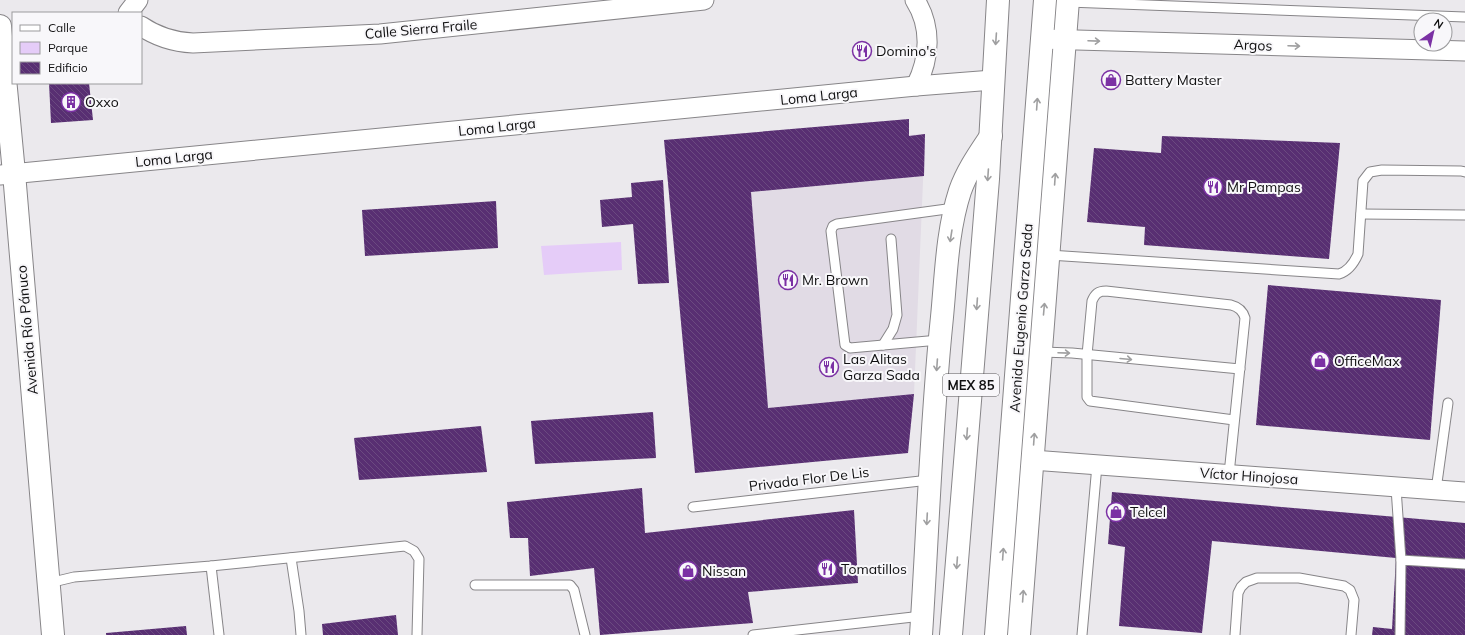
<svg xmlns="http://www.w3.org/2000/svg" width="1465" height="635" font-family="Mulish,sans-serif">
<style>
.built{fill:#e1dbe5}
.green{fill:#e5ccf8}
.building{fill:url(#building-back-hatch)}
.lines{fill:none;stroke-linecap:round;stroke-linejoin:round}
.lane-casing{stroke:#878588;stroke-width:11}
.street-casing{stroke:#878588;stroke-width:21}
.secondary-casing{stroke:#878588;stroke-width:24}
.highway-casing{stroke:#878588;stroke-width:24}
.lane{stroke:#fff;stroke-width:9}
.street{stroke:#fff;stroke-width:19}
.secondary{stroke:#fff;stroke-width:22}
.highway{stroke:#fff;stroke-width:22}
.oneway{stroke:#9f9fa0}
.labels{text-anchor:middle;dominant-baseline:central;stroke-width:4;stroke-linejoin:round;paint-order:stroke}
.shield{fill:#f8f7fa;stroke:#565557;stroke-width:1}
.shield-label{font-size:13px;font-weight:bold;fill:#101011}
.street-label{font-size:14px;fill:#101011;stroke:#f8f7fa}
.poi-label{font-size:14px;fill:#101011;stroke:#f8f7fa;text-anchor:start}
</style>
<defs>
<pattern id="building-back-hatch" width="6" height="6" patternUnits="userSpaceOnUse"><rect width="6" height="6" fill="#582f72"/><path d="M-1 5l2 2M0 0l6 6M5-1l2 2" fill="none" stroke="#6b4a80"/></pattern>
</defs>
<rect width="100%" height="100%" fill="#ebe9ed"/>
<path class="built" d="M909,119V135L925,134L914,394L908,453L695,473L664,140Z"/>
<path class="green" d="M621,242L622,270L544,275L541,246Z"/>
<g class="building">
<path d="M49,83H89L93,120L51,123Z"/>
<path d="M909,119V136L925,134L924,176L751,192L768,408L914,394L908,453L695,473L664,140Z"/>
<path d="M1162,136L1340,143L1329,259L1144,245L1145,227L1087,222L1094,148L1161,153Z"/>
<path d="M663,180L669,283L638,284L633,224L602,227L600,200L632,197L631,183Z"/>
<path d="M496,201L498,248L365,256L362,210Z"/>
<path d="M1268,285L1441,300L1430,440L1256,425Z"/>
<path d="M653,412L656,458L535,464L531,421Z"/>
<path d="M481,426L487,472L359,480L354,438Z"/>
<path d="M642,488L645,533L854,510L858,583L748,592L753,623L600,635L594,568L530,576L528,538H510L507,502Z"/>
<path d="M1112,492L1465,523V635H1372L1373,627L1392,629L1396,558L1212,541L1202,633L1119,626L1125,547L1108,544Z"/>
<path d="M396,615L398,635H323L322,624Z"/>
<path d="M186,626L187,635H106V633Z"/>
</g>
<g class="lines">
<g class="lane-casing">
<g id="lane">
<path d="M1068,2L1465,17"/>
<path d="M1361,214L1465,215"/>
<path d="M1049,255L1339,274C1349,271 1354,263 1358,254L1363,181L1370,172L1382,170L1461,171L1465,172"/>
<path d="M939,340L850,348L845,345L831,231L833,226L837,224L954,208"/>
<path d="M883,345L893,329L897,315L891,239"/>
<path d="M1041,352L1072,353L1240,369"/>
<path d="M1229,474L1245,318C1243,311 1239,307 1231,305L1106,291C1098,291 1095,294 1092,301L1087,355V397L1090,401L1234,420"/>
<path d="M1396,488L1401,560"/>
<path d="M1436,490L1448,403"/>
<path d="M693,507L929,480"/>
<path d="M291,558L299,611L301,635"/>
<path d="M211,566L219,635"/>
<path d="M49,583L74,577L211,566L405,546L414,551L419,559L417,635"/>
<path d="M475,585H570L574,590L585,635"/>
<path d="M753,635L922,616"/>
<path d="M1082,635L1097,465"/>
<path d="M1235,635L1238,593L1241,587L1246,582L1257,578H1299L1344,586L1350,590L1354,600L1351,635"/>
<path d="M1400,635L1401,560L1465,564"/>
</g>
</g>
<g class="street-casing">
<g id="street">
<path d="M915,0C932,27 930,58 916,86"/>
<path d="M128,13L138,0"/>
<path d="M141,26C157,37 173,42 193,43L380,34L704,0"/>
<path d="M1041,39L1465,51"/>
<path d="M0,175L916,86L993,80"/>
<path d="M1032,460L1465,492"/>
</g>
</g>
<g class="secondary-casing">
<g id="secondary">
<path d="M0,26L14,173L53,635"/>
<path d="M921,635C928,529 931,423 942,317C946,276 947,231 960,191C967,171 979,154 991,136"/>
<path d="M1019,635L1068,0"/>
</g>
</g>
<g class="highway-casing">
<g id="highway">
<path d="M951,635L988,179L998,0"/>
<path d="M996,635L1045,0"/>
</g>
</g>
<use href="#lane" class="lane"/>
<use href="#street" class="street"/>
<use href="#secondary" class="secondary"/>
<use href="#highway" class="highway"/>
</g>
<defs><path id="oneway-shaft" d="M-6 0H5M1.5-3L5.5 0L1.5 3" fill="none" stroke-width="1.6" stroke-linecap="round" stroke-linejoin="round"/></defs>
<g class="oneway">
<use href="#oneway-shaft" transform="translate(996 39) rotate(94)"/>
<use href="#oneway-shaft" transform="translate(1094 41) rotate(2)"/>
<use href="#oneway-shaft" transform="translate(1294 46) rotate(2)"/>
<use href="#oneway-shaft" transform="translate(1037 104) rotate(-86)"/>
<use href="#oneway-shaft" transform="translate(988 175) rotate(94)"/>
<use href="#oneway-shaft" transform="translate(1055 179) rotate(-86)"/>
<use href="#oneway-shaft" transform="translate(951 236) rotate(99)"/>
<use href="#oneway-shaft" transform="translate(977 304) rotate(94)"/>
<use href="#oneway-shaft" transform="translate(1044 309) rotate(-85)"/>
<use href="#oneway-shaft" transform="translate(1064 353) rotate(2)"/>
<use href="#oneway-shaft" transform="translate(1126 359) rotate(5)"/>
<use href="#oneway-shaft" transform="translate(937 365) rotate(94)"/>
<use href="#oneway-shaft" transform="translate(967 434) rotate(94)"/>
<use href="#oneway-shaft" transform="translate(1034 439) rotate(-86)"/>
<use href="#oneway-shaft" transform="translate(927 519) rotate(93)"/>
<use href="#oneway-shaft" transform="translate(1003 554) rotate(-86)"/>
<use href="#oneway-shaft" transform="translate(957 563) rotate(94)"/>
<use href="#oneway-shaft" transform="translate(1023 596) rotate(-86)"/>
</g>
<defs>
<g id="restaurant-ring" transform="scale(1)"><circle r="9.5" fill="#f8f7fa" stroke="#7b31a4" stroke-width="1.5"/><path d="M-5-6h1v4h1v-4h1v4h1v-4h1v5L-1.5 .5V6h-2V.5L-5-1ZM5-6V6H3V1.5H1.5Q1.5-4 5-6Z" fill="#7b31a4"/></g>
<g id="shop-ring" transform="scale(1)"><circle r="9.5" fill="#f8f7fa" stroke="#7b31a4" stroke-width="1.5"/><path d="M-5-2.5h2.3a2.7 3.5 0 0 1 5.4 0H5L5.5 6h-11ZM-1.5-2.5h3a1.5 2.3 0 0 0-3 0Z" fill="#7b31a4"/></g>
<g id="building-ring" transform="scale(1)"><circle r="9.5" fill="#f8f7fa" stroke="#7b31a4" stroke-width="1.5"/><path d="M-4-6H4V6H1V3H-1V6H-4ZM-2.5-4.3h1.7v1.8h-1.7ZM.8-4.3h1.7v1.8H.8ZM-2.5-1h1.7V.8h-1.7ZM.8-1h1.7V.8H.8Z" fill="#7b31a4"/></g>
</defs>
<g fill-rule="evenodd">
<use href="#restaurant-ring" x="862" y="51"/>
<use href="#shop-ring" x="1111" y="80"/>
<use href="#building-ring" x="71" y="102"/>
<use href="#restaurant-ring" x="1213" y="187"/>
<use href="#restaurant-ring" x="788" y="280"/>
<use href="#shop-ring" x="1320" y="361"/>
<use href="#restaurant-ring" x="829" y="367"/>
<use href="#shop-ring" x="1116" y="512"/>
<use href="#restaurant-ring" x="827" y="569"/>
<use href="#shop-ring" x="688" y="571"/>
</g>
<g class="labels">
<rect class="shield" x="943" y="374" width="56" height="22" rx="3"/>
<g class="shield-label">
<text x="971" y="385">MEX 85</text>
</g>
<g class="street-label">
<text transform="translate(421 29) rotate(-5)">Calle Sierra Fraile</text>
<text transform="translate(1253 45) rotate(2)">Argos</text>
<text transform="translate(819 96) rotate(-6)">Loma Larga</text>
<text transform="translate(497 127) rotate(-6)">Loma Larga</text>
<text transform="translate(174 158) rotate(-6)">Loma Larga</text>
<text transform="translate(1021 318) rotate(-86)">Avenida Eugenio Garza Sada</text>
<text transform="translate(27 330) rotate(-95)">Avenida Río Pánuco</text>
<text transform="translate(1249 476) rotate(4)">Víctor Hinojosa</text>
<text transform="translate(809 479) rotate(-7)">Privada Flor De Lis</text>
</g>
<g class="poi-label">
<text x="876" y="51">Domino's</text>
<text x="1125" y="80">Battery Master</text>
<text x="85" y="102">Oxxo</text>
<text x="1227" y="187">Mr Pampas</text>
<text x="802" y="280">Mr. Brown</text>
<text x="843" y="359">Las Alitas<tspan x="843" dy="16">Garza Sada</tspan></text>
<text x="1334" y="361">OfficeMax</text>
<text x="1130" y="512">Telcel</text>
<text x="841" y="569">Tomatillos</text>
<text x="702" y="571">Nissan</text>
</g>
</g>
<rect x="12" y="12" width="130" height="72" fill="#f8f7fa" stroke="#9b9b9d"/>
<rect x="20" y="25" width="20" height="6" fill="#ffffff" stroke="#9b9b9d"/>
<text x="48" y="32" font-size="12" fill="#101011">Calle</text>
<rect x="20" y="42" width="20" height="12" fill="#e5ccf8" stroke="#9b9b9d"/>
<text x="48" y="52" font-size="12" fill="#101011">Parque</text>
<rect x="20" y="62" width="20" height="12" fill="url(#building-back-hatch)" stroke="#9b9b9d"/>
<text x="48" y="72" font-size="12" fill="#101011">Edificio</text>
<g transform="translate(1433 32) rotate(34)"><circle r="19" fill="#f8f7fa" stroke="#9b9b9d"/>
<path d="M0-3L7 15L0 10L-7 15Z" fill="#7b31a4"/>
<text y="-6" font-size="11" font-weight="bold" text-anchor="middle" fill="#101011">N</text>
</g>
</svg>
